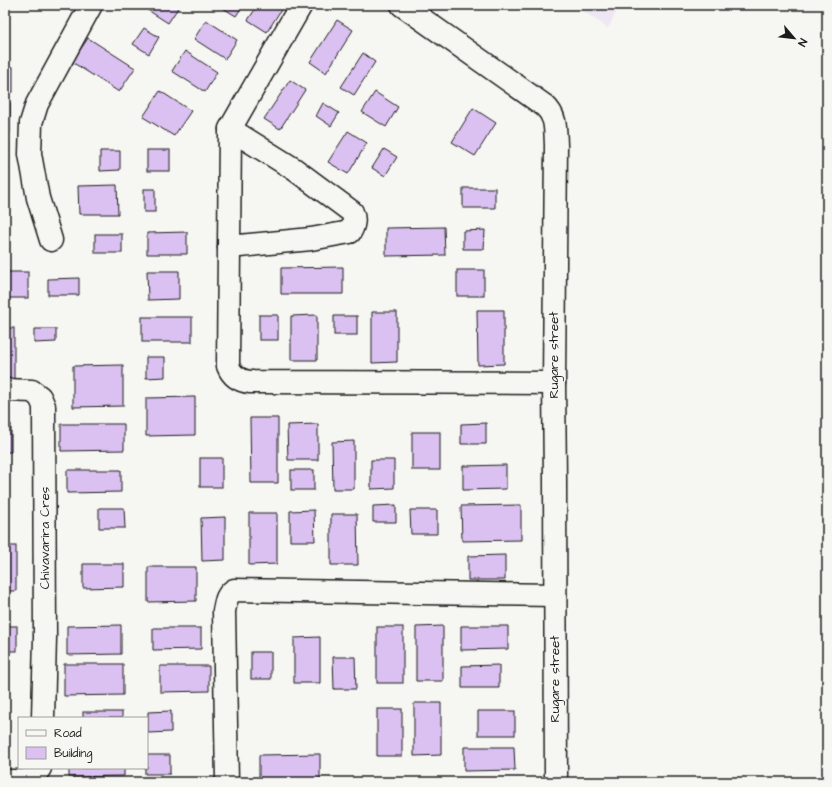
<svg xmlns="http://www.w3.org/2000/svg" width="832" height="787" font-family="'Architects Daughter',sans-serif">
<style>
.built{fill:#eee6f2}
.building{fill:#dac1f1;stroke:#1c1c1c}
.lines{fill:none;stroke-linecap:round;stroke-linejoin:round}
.minor-casing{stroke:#1c1c1c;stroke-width:25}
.tertiary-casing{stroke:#1c1c1c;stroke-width:25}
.minor{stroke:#f6f6f2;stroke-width:22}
.tertiary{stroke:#f6f6f2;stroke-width:22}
.labels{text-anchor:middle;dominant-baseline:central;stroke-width:3;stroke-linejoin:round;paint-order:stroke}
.street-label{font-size:13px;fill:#1c1c1c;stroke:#f6f6f2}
</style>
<rect width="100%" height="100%" fill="#f6f6f2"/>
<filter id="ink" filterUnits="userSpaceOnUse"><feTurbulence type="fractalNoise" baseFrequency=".025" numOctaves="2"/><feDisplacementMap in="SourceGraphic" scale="8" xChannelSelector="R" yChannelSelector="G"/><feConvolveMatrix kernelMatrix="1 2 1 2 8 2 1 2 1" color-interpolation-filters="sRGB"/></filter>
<g filter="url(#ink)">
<path class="built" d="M574,5H620L608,28Z"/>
<g class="building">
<path d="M140,5H180L168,23Z"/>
<path d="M218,5H243L236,16Z"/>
<path d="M258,5H284L267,32L248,20Z"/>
<path d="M206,20L237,40L225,59L194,39Z"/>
<path d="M337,20L353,30L326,73L310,62Z"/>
<path d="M144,28L159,37L149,54L133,44Z"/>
<path d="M88,38L135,68L119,92L72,62Z"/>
<path d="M185,51L217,72L205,92L172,71Z"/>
<path d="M363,53L375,62L354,95L341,87Z"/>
<rect x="5" y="67" width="8" height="25"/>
<path d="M290,80L305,90L280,129L264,119Z"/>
<path d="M160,91L191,111L174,136L143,117Z"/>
<path d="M375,92L398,107L386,127L362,112Z"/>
<rect x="5" y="103" width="5" height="30"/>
<path d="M323,103L339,113L331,126L316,116Z"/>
<path d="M473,108L496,123L475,156L452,142Z"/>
<path d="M348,131L367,143L348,174L328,162Z"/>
<path d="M384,149L397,157L385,176L372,168Z"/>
<rect x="147" y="150" width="23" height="21"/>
<path d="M100,151H120V170L100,171Z"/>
<path d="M117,185L118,214H79L78,186Z"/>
<rect x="463" y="188" width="32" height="20"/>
<rect x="144" y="189" width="11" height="23"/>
<path d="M444,227L445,255L386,256V228Z"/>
<path d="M485,230L484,249H463V231Z"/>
<path d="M187,232V254H147V233Z"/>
<rect x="95" y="234" width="27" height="19"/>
<path d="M343,267V294H281V268Z"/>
<rect x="457" y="270" width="27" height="26"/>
<path d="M147,271H179V299L148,300Z"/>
<rect x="5" y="272" width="23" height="26"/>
<path d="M79,278V295H48V279Z"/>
<path d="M477,310H504V364L478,365Z"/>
<path d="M372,312H397V362L372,363Z"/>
<rect x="259" y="315" width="19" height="25"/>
<path d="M317,315V360H291V316Z"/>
<rect x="334" y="316" width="23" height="19"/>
<rect x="142" y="317" width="50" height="25"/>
<rect x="5" y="328" width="9" height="55"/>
<path d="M34,329H56V342L34,343Z"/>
<path d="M146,357H165V377L146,378Z"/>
<path d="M123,365V406L73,407V366Z"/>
<path d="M195,397V435L146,436V398Z"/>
<path d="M250,418H278V483H251Z"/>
<path d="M486,423V444H461V424Z"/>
<path d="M11,424V452H5V425Z"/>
<path d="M61,424H124V450L61,451Z"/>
<path d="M318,424V460H288L287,425Z"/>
<rect x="412" y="432" width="28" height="38"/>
<path d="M354,441V489H333L332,442Z"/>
<rect x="200" y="458" width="22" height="29"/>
<path d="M371,460H394V488L371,489Z"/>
<path d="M506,465V489L463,490V466Z"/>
<path d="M67,470H121V492L67,493Z"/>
<rect x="291" y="470" width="23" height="20"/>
<path d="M396,505V522H373V506Z"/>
<path d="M521,505V540L462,541L461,506Z"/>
<path d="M99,508H124L125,528H99Z"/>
<path d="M314,510L315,541H290V511Z"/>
<path d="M410,510H437V534H411Z"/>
<path d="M249,513H277V564L249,565Z"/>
<path d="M331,514H357L358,565H331Z"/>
<path d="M225,517V560L202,561L201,518Z"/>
<rect x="5" y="546" width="11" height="45"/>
<path d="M505,555V580H468V556Z"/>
<path d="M83,564H124V587L83,588Z"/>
<path d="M148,567H196V601L148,602Z"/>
<path d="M121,625V654L67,655V626Z"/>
<rect x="5" y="626" width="12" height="25"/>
<path d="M443,626V681H416V627Z"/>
<path d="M461,626H508V649L461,650Z"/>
<rect x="377" y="627" width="26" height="56"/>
<path d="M153,628H201V649L153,650Z"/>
<path d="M320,637V683H294V638Z"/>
<rect x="251" y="652" width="20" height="27"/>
<path d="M333,657H355L356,689H334Z"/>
<path d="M64,664H123V695L64,696Z"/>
<path d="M499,665V688H462V666Z"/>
<path d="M160,666H209V691L160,692Z"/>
<path d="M414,703H441V755L414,756Z"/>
<rect x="377" y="709" width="25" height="47"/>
<path d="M171,711V732L148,733V712Z"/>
<rect x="478" y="711" width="37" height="24"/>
<rect x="83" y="712" width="39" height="6"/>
<path d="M464,747H514L515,770L464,771Z"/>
<path d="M320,754V782H259V755Z"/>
<path d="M147,755H170V774H145V768H147Z"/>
<path d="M69,768H124V776L69,777Z"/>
</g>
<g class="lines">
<g class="minor-casing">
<g id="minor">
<path d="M301,5L230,129L228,366C232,376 240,381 250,382L554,383"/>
<path d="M51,240L38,198L30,154L31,123L37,104L91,5"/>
<path d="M229,247L311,239L350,232C354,226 355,218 352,212L294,169L230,129"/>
<path d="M5,390L32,391L40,397L44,406L45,637L43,718"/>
<path d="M5,781C21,781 31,783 40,768"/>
<path d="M227,782L224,611C226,602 226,595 234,590L555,595"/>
</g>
</g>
<g class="tertiary-casing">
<path id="tertiary" d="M402,5L545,106C557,117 555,130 556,145L554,383L555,481L556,782"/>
</g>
<use href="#minor" class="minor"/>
<use href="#tertiary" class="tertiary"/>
</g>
</g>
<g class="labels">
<g class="street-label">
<text transform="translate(554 355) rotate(-90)">Rugare street</text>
<text transform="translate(45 538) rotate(-90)">Chivavarira Cres</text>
<text transform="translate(555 679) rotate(-90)">Rugare street</text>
</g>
</g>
<rect width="832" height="787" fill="none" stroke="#f6f6f2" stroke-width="20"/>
<rect x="10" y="10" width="812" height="767" fill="none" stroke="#1c1c1c" stroke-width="1.5" filter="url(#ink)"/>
<rect x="18" y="717" width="130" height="52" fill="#f6f6f2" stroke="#9f9f9c"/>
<rect x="26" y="730" width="20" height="6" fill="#f6f6f2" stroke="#9f9f9c"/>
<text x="54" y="737" font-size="12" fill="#1c1c1c">Road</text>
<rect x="26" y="747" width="20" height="12" fill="#dac1f1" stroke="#9f9f9c"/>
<text x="54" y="757" font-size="12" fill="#1c1c1c">Building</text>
<g transform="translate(794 38) rotate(118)" stroke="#f6f6f2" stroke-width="3" paint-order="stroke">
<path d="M0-3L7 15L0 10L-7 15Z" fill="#1c1c1c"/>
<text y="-6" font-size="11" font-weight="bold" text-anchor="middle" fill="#1c1c1c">N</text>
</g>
</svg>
